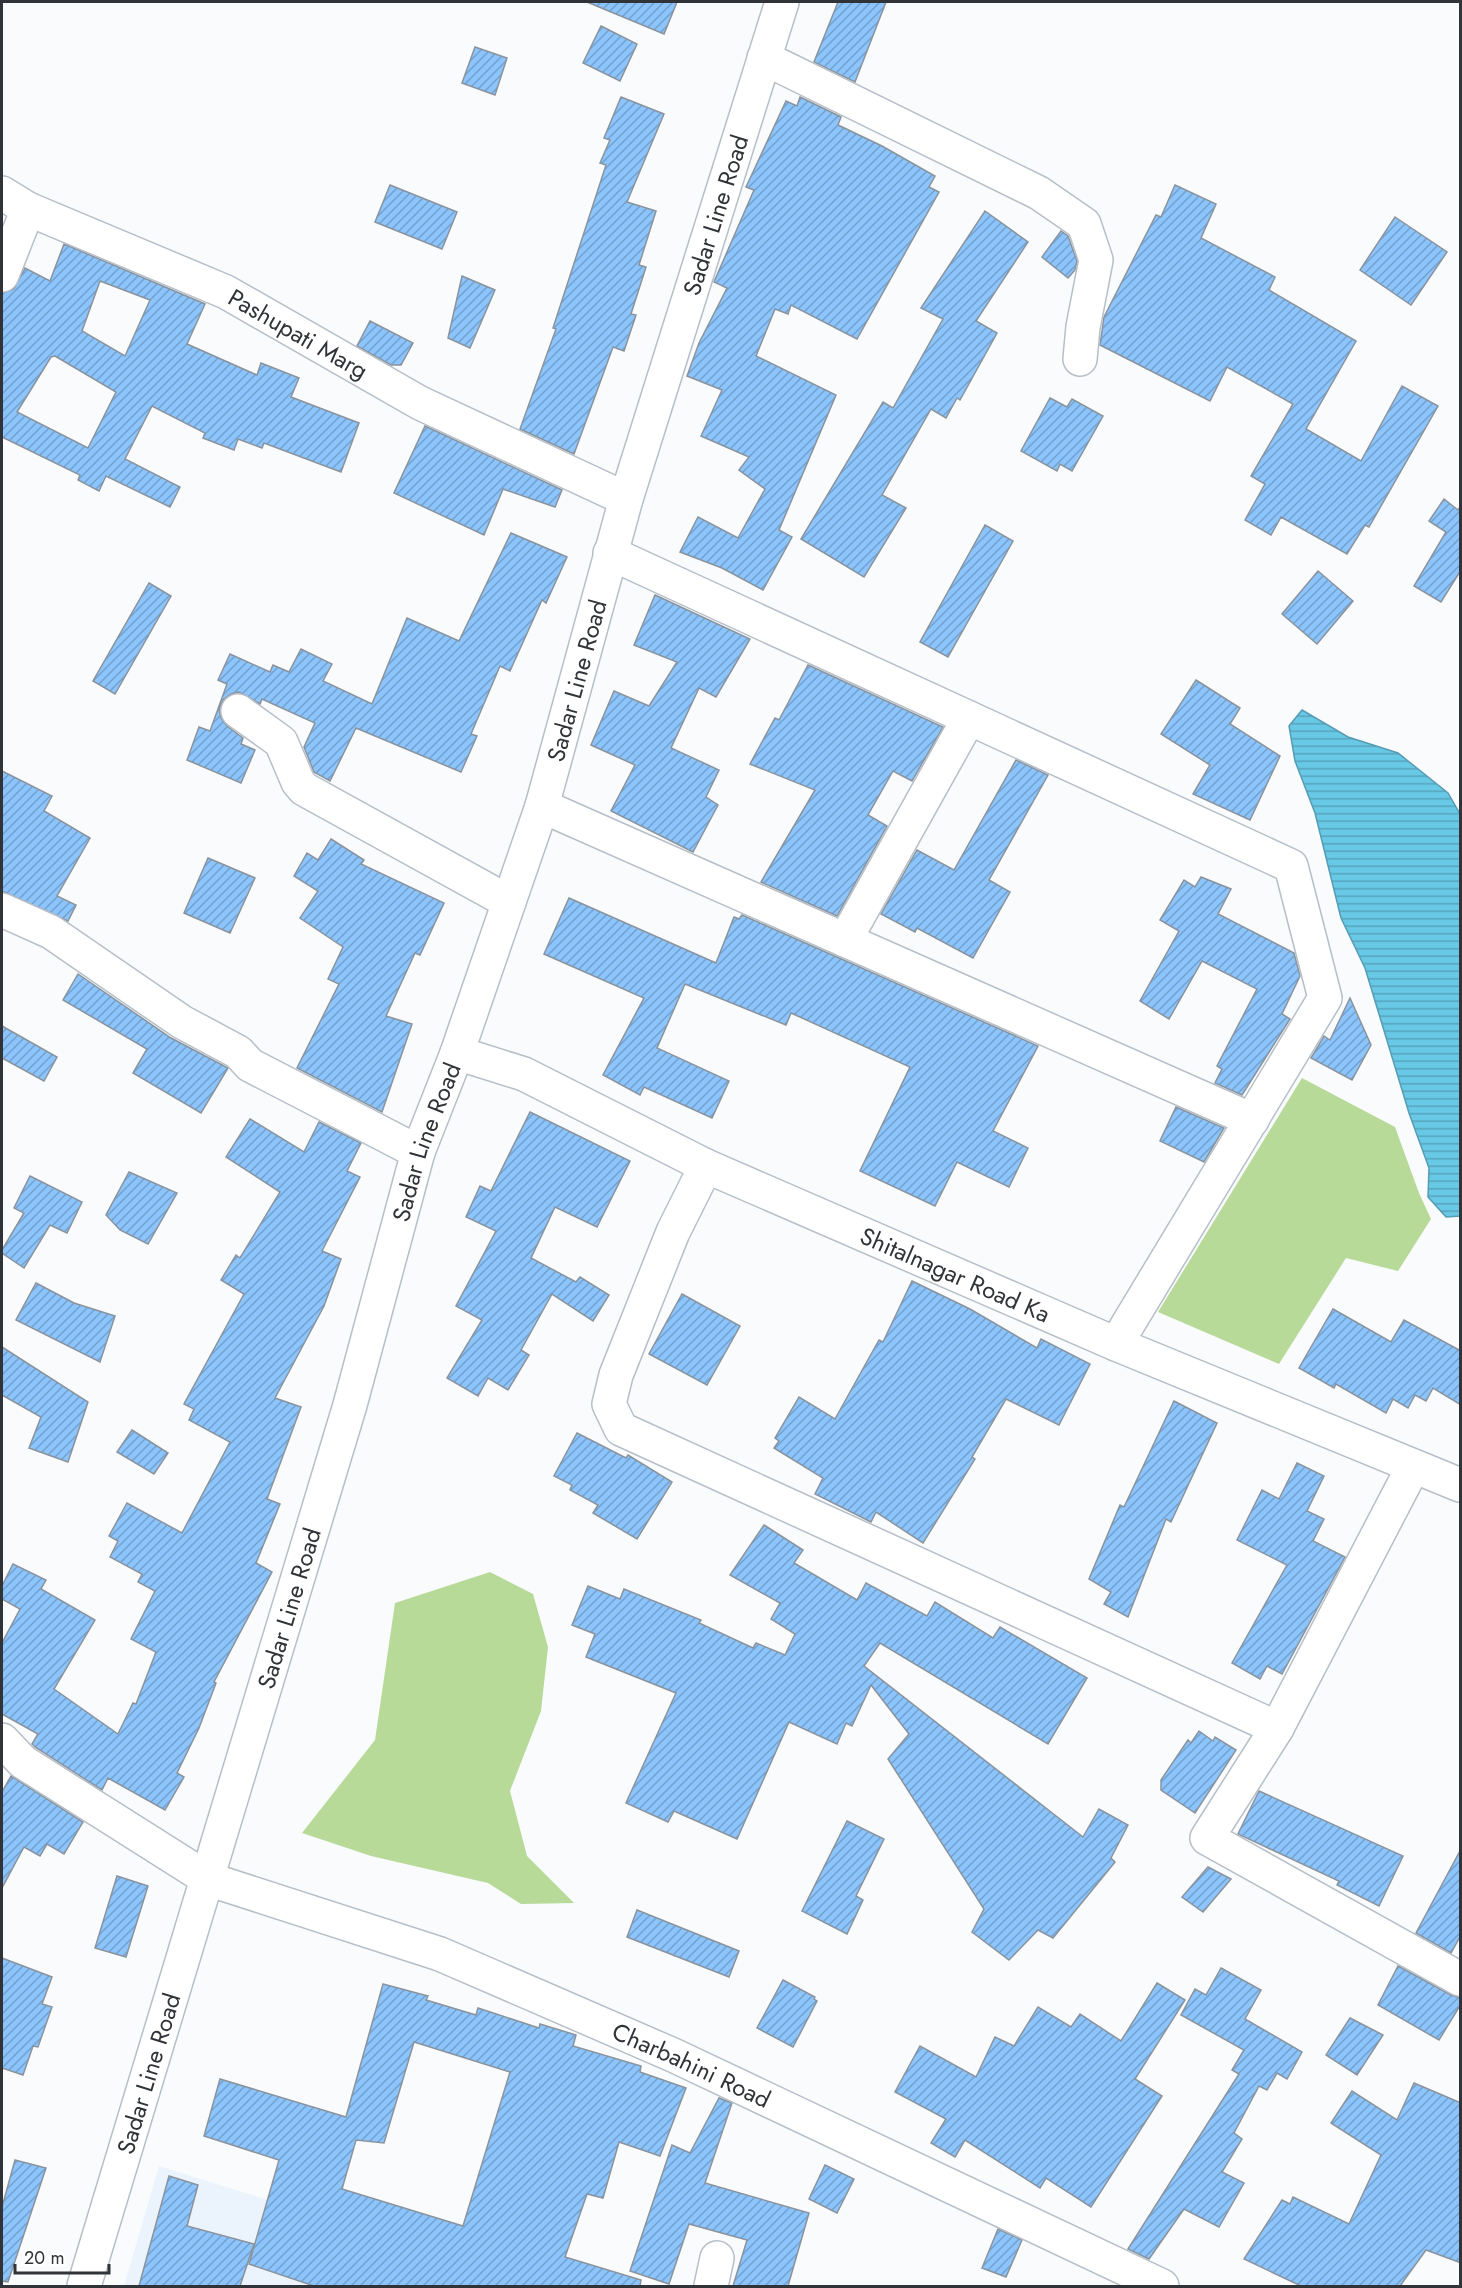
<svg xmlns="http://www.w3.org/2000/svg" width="1462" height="2288" font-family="Jost,sans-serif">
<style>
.built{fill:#ebf4fd}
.green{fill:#b8da99}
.water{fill:url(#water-rules);stroke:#579cb2;stroke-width:1.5}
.building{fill:url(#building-hatch);stroke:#8a939c;stroke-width:1.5;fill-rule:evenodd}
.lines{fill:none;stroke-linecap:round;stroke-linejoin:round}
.minor-casing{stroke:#b6bfc8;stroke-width:36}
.major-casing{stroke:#b6bfc8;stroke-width:36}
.minor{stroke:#fff;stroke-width:33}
.major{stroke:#fff;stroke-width:33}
.labels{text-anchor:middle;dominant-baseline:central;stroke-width:5;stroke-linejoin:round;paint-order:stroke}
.street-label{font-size:24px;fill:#303337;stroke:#fff}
</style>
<defs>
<pattern id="water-rules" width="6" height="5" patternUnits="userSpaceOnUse" patternTransform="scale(1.5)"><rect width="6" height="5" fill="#68c9e6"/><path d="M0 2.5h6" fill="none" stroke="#56a4bb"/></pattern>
<pattern id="building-hatch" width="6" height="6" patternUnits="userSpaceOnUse" patternTransform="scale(1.5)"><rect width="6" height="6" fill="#8cc5fd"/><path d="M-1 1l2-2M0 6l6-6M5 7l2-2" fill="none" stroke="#73a1ce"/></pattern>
</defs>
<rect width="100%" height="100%" fill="#f9fbfd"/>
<path class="built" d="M159,2166L543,2286H240L241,2283L221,2276L217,2286H195L210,2232L158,2218L139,2286H124Z"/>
<g class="green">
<path d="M1302,1078L1395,1127L1419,1193L1431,1219L1398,1271L1346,1258L1279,1364L1158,1312Z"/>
<path d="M490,1572L533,1594L548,1647L541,1711L510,1791L527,1856L574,1903L521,1904L488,1883L371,1856L302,1833L375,1740L395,1603Z"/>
</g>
<path class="water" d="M1302,710L1348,737L1398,753L1448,793L1460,814V1216L1446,1217L1428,1197L1429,1168L1409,1113L1365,968L1341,918L1315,813L1295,761L1289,726Z"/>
<g class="building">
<path d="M587,2H677L664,34Z"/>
<path d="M838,2H886L855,82L814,62Z"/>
<path d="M601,26L637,44L620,81L583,63Z"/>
<path d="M475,47L507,58L495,95L462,83Z"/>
<path d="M621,97L664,114L627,202L656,211L639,265L646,267L631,314L636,315L624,351L613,347L574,454L520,429L556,329L553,328L606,165L600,163L610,140L604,138Z"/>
<path d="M800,97L841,117L838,125L882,146L935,176L929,187L939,192L857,339L791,305L788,314L775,309L756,356L836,395L779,530L792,537L763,590L722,568L680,552L698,517L738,538L765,489L739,470L749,457L701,436L722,390L687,376L699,343L727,288L714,282L754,190L746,187L786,101L797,106Z"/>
<path d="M390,185L457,212L442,249L375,222Z"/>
<path d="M1175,185L1216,204L1201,238L1275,277L1269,290L1356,341L1306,429L1361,461L1402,386L1438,406L1369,527L1365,525L1347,554L1281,517L1271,535L1245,520L1265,484L1251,476L1293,404L1227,367L1210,401L1100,345L1104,317L1156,215L1161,217Z"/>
<path d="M985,211L1028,242L976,321L997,333L960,400L957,398L946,418L931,409L882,495L906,508L864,577L801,539L883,402L893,408L943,319L921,308Z"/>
<path d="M1395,217L1447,252L1411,305L1360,270Z"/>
<path d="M1061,231L1068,236L1077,261L1075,270L1068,278L1042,257Z"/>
<path d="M64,244L205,304L187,344L257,375L261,363L299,378L291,397L359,423L341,472L264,443L262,448L238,439L234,450L203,438L205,433L152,406L125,459L180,487L170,507L106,476L99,491L78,480L80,475L2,437V293L14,289L25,268L50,281ZM100,281L150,300L125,356L82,331ZM55,356L116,392L88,448L17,412L51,357Z"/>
<path d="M462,276L495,290L470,348L448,338Z"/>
<path d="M370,321L413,343L401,365H391L357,346Z"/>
<path d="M1050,398L1067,407L1072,399L1103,416L1072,471L1060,464L1057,471L1021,451Z"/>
<path d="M425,426L562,490L555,507L503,489L484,535L394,493Z"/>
<path d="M1444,499L1458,510L1461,506V570L1441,602L1414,586L1446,532L1429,521Z"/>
<path d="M985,525L1013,541L948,657L920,642Z"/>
<path d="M511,533L567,557L546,603L542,600L510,671L500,666L471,734L477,736L461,772L356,728L330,781L314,772L304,747L315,723L262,699L260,704L239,692L231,694L223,700L219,710L221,718L227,726L243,738L241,744L255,750L241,783L187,760L199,727L210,731L227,684L218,680L230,654L270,672L273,665L289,672L301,649L332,664L323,681L372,704L407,618L459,641Z"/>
<path d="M1318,571L1353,601L1317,644L1282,614Z"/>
<path d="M149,583L171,596L115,694L93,681Z"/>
<path d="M655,595L750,639L716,697L699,688L671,748L719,770L706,797L718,805L693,852L611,811L635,765L591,745L614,691L649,706L677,662L634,645Z"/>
<path d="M808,665L943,727L912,781L893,771L868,815L887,826L837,916L761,882L815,790L750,764L775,718L779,720Z"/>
<path d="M1196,680L1240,708L1230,724L1280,756L1250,820L1193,794L1210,765L1161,734Z"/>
<path d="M1016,760L1048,775L989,880L1010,892L973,958L917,928L915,932L881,914L917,850L954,870Z"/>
<path d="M2,771L52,796L44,811L90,838L57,896L76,905L68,921L2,891Z"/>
<path d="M331,839L364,860L361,864L444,903L420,955L415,953L386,1016L412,1024L382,1112L297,1068L339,984L328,979L343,947L300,918L318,891L294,876L307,853L318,860Z"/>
<path d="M208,858L255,878L230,933L184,913Z"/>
<path d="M1201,877L1231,889L1218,914L1294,953L1300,976L1282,1014L1290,1019L1242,1095L1215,1083L1222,1069L1217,1066L1257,989L1202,961L1169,1019L1140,1001L1179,931L1160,920L1184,880L1195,887Z"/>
<path d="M569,898L716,963L734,917L739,919L742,915L1038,1046L993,1131L1028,1148L1009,1187L957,1162L935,1206L860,1171L910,1067L791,1013L786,1025L685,984L657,1048L729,1081L712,1118L644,1087L640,1095L603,1075L644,998L544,954Z"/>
<path d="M78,974L171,1038L228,1068L201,1113L133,1073L147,1049L63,1000Z"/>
<path d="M1350,998L1371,1045L1352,1080L1311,1058L1324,1036L1330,1040Z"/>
<path d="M2,1026L57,1057L44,1081L2,1058Z"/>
<path d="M1176,1107L1224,1128L1204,1162L1160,1141Z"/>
<path d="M530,1112L630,1161L597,1227L555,1207L531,1258L576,1282L580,1277L609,1295L593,1321L552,1294L521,1350L529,1355L508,1390L488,1378L478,1396L447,1378L482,1320L456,1306L496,1231L466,1217L480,1186L491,1191Z"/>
<path d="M250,1119L304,1152L319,1122L361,1143L347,1171L360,1177L322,1251L341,1259L324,1306L275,1398L301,1407L267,1499L280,1504L256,1563L272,1572L214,1682L216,1683L199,1728L177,1773L184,1777L165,1810L108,1778L102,1790L35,1747L32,1744L38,1734L2,1714V1643L20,1609L2,1599V1586L13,1564L46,1580L41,1589L95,1620L54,1689L118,1734L133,1703L136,1704L156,1652L131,1639L155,1591L138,1582L142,1574L110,1557L118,1541L109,1536L127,1503L182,1533L230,1442L189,1420L194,1409L184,1404L244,1294L221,1280L236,1255L240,1258L280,1192L226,1157Z"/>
<path d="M129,1172L177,1193L148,1244L120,1230L106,1215Z"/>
<path d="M30,1176L82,1202L67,1233L50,1225L24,1268L2,1253V1250L24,1213L14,1208Z"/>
<path d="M912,1281L970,1309L1037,1348L1041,1339L1090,1364L1059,1425L1006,1399L972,1457L975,1459L923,1543L876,1512L871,1522L815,1494L823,1478L774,1448L779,1441L775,1438L799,1397L835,1419L879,1340L883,1342Z"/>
<path d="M36,1283L74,1303L115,1316L100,1362L16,1320Z"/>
<path d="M682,1294L740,1326L707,1385L649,1354Z"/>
<path d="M1333,1309L1391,1342L1404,1320L1461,1351V1405L1433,1388L1426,1401L1415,1395L1408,1408L1393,1399L1386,1413L1336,1384L1334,1388L1299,1368Z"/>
<path d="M2,1347L88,1402L68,1462L29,1448L41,1417L2,1395Z"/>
<path d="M1174,1401L1217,1423L1171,1522L1166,1519L1128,1617L1104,1604L1111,1592L1089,1579L1120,1505L1124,1507Z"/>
<path d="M132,1430L168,1453L154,1474L117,1452Z"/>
<path d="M577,1433L626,1458L628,1455L672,1482L637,1539L593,1513L598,1505L570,1490L572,1485L554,1476Z"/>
<path d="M1297,1463L1324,1476L1307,1511L1324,1519L1313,1541L1345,1557L1282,1674L1267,1666L1260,1679L1232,1663L1287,1565L1237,1540L1262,1490L1279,1499Z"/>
<path d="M764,1525L803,1550L794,1563L857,1600L866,1583L927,1616L935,1602L993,1638L1000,1627L1087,1678L1048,1744L880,1643L864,1666L1083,1837L1099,1809L1128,1825L1111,1858L1115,1862L1053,1938L1038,1930L1009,1960L972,1932L984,1909L888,1759L909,1734L871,1685L852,1726L846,1723L837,1744L789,1722L737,1839L674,1811L668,1822L626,1803L676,1693L586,1657L595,1634L572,1625L588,1586L620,1599L624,1589L701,1620L699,1623L753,1648L756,1643L785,1655L795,1634L771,1619L780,1603L730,1575Z"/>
<path d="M1199,1731L1213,1741L1215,1737L1236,1750L1195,1813L1161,1790V1780L1188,1740L1191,1743Z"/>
<path d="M11,1776L83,1822L64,1854L47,1844L40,1856L24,1847L2,1888V1792Z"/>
<path d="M1259,1791L1403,1856L1379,1906L1337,1885L1339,1881L1238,1834Z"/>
<path d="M847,1821L884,1839L856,1896L863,1900L847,1934L802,1911Z"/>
<path d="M1461,1849V1935L1451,1953L1416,1933Z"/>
<path d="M1208,1867L1231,1879L1203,1912L1182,1897Z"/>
<path d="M117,1876L148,1886L126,1957L95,1948Z"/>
<path d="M637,1910L739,1951L729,1977L627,1937Z"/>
<path d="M2,1958L52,1977L42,2004L52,2007L38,2047L33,2046L23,2075L2,2068Z"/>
<path d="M1398,1966L1451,1995L1461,1998V2004L1439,2040L1378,2005Z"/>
<path d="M1221,1968L1261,1990L1245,2019L1302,2052L1287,2079L1277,2073L1267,2090L1259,2086L1234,2133L1242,2139L1222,2172L1244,2183L1219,2227L1184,2209L1149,2259L1128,2249L1239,2074L1232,2070L1244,2050L1181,2015L1195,1989L1206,1995Z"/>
<path d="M783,1980L815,1997L814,1999L817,2001L793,2047L757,2028Z"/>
<path d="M1157,1983L1185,2000L1135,2079L1162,2096L1091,2207L1046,2178L1040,2188L965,2140L955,2157L931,2143L946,2119L895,2092L920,2046L976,2077L995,2037L1014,2046L1038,2007L1071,2027L1080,2014L1121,2041Z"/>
<path d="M383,1984L428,1996L426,2000L476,2015L478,2008L539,2028L540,2024L576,2035L573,2046L641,2066L640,2072L686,2088L660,2156L619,2142L603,2198L587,2194L565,2257L641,2280L640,2286H314L249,2264L279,2160L204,2136L220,2079L346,2117ZM414,2042L510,2072L463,2226L342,2189L356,2140L384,2143Z"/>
<path d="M1350,2018L1383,2035L1357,2075L1326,2055Z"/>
<path d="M1414,2083L1461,2103V2263L1426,2250L1400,2286H1301L1244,2259L1282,2200L1290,2204L1293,2197L1349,2224L1381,2155L1331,2123L1352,2091L1397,2120Z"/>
<path d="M719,2098L732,2103L705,2183L809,2213L788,2286H733L747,2240L689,2224L669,2284L630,2271L672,2145L690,2153Z"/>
<path d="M15,2160L46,2168L8,2282L2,2281V2207Z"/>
<path d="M825,2165L854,2179L837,2213L809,2199Z"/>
<path d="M169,2176L198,2185L187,2226L254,2244L240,2286H139Z"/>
<path d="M998,2229L1022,2240L1006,2277L982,2268Z"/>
</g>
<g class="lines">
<g class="minor-casing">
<g id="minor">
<path d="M764,58L1039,193L1084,224L1096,260L1083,327L1080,359"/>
<path d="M2,193L28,209"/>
<path id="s1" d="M2,275L28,209L226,292L420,403L626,499"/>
<path d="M610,553L1291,866L1325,998L1116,1344"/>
<path d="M238,711L281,742L298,782L304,789L509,902"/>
<path d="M542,806L1252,1120"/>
<path d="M2,910L51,932L182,1022L238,1052L250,1065L418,1152"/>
<path d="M845,940L969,718"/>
<path id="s2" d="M457,1053L524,1074L706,1166L1116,1344L1460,1485"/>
<path d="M706,1166L673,1232L616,1375L609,1404L621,1429L1277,1728L1413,1467"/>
<path d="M1277,1728L1207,1838L1460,1979"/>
<path d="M711,2286L717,2258"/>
</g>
</g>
<g class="major-casing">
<g id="major">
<path id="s3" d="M2,1740L23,1762L208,1879L440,1954L673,2055L1162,2286"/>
<path id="s4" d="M84,2286L350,1405L418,1152L457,1053L542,806L626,499L782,2"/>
</g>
</g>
<use href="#minor" class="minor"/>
<use href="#major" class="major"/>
</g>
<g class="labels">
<g class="street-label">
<text stroke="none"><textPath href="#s4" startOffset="2166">Sadar Line Road</textPath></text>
<text stroke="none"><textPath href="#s1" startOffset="369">Pashupati Marg</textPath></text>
<text stroke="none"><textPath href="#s4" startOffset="1680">Sadar Line Road</textPath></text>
<text stroke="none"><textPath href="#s4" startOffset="1194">Sadar Line Road</textPath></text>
<text stroke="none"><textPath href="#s2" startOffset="546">Shitalnagar Road Ka</textPath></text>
<text stroke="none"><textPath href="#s4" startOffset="708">Sadar Line Road</textPath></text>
<text stroke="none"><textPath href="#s3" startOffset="768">Charbahini Road</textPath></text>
<text stroke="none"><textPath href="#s4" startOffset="222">Sadar Line Road</textPath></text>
</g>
</g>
<rect width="1462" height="2288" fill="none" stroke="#303337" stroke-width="6"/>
<path d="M15 2264v9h94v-9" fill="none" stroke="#303337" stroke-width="3"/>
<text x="24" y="2264" font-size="18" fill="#303337" stroke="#ffffff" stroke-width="4.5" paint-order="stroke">20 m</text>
</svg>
